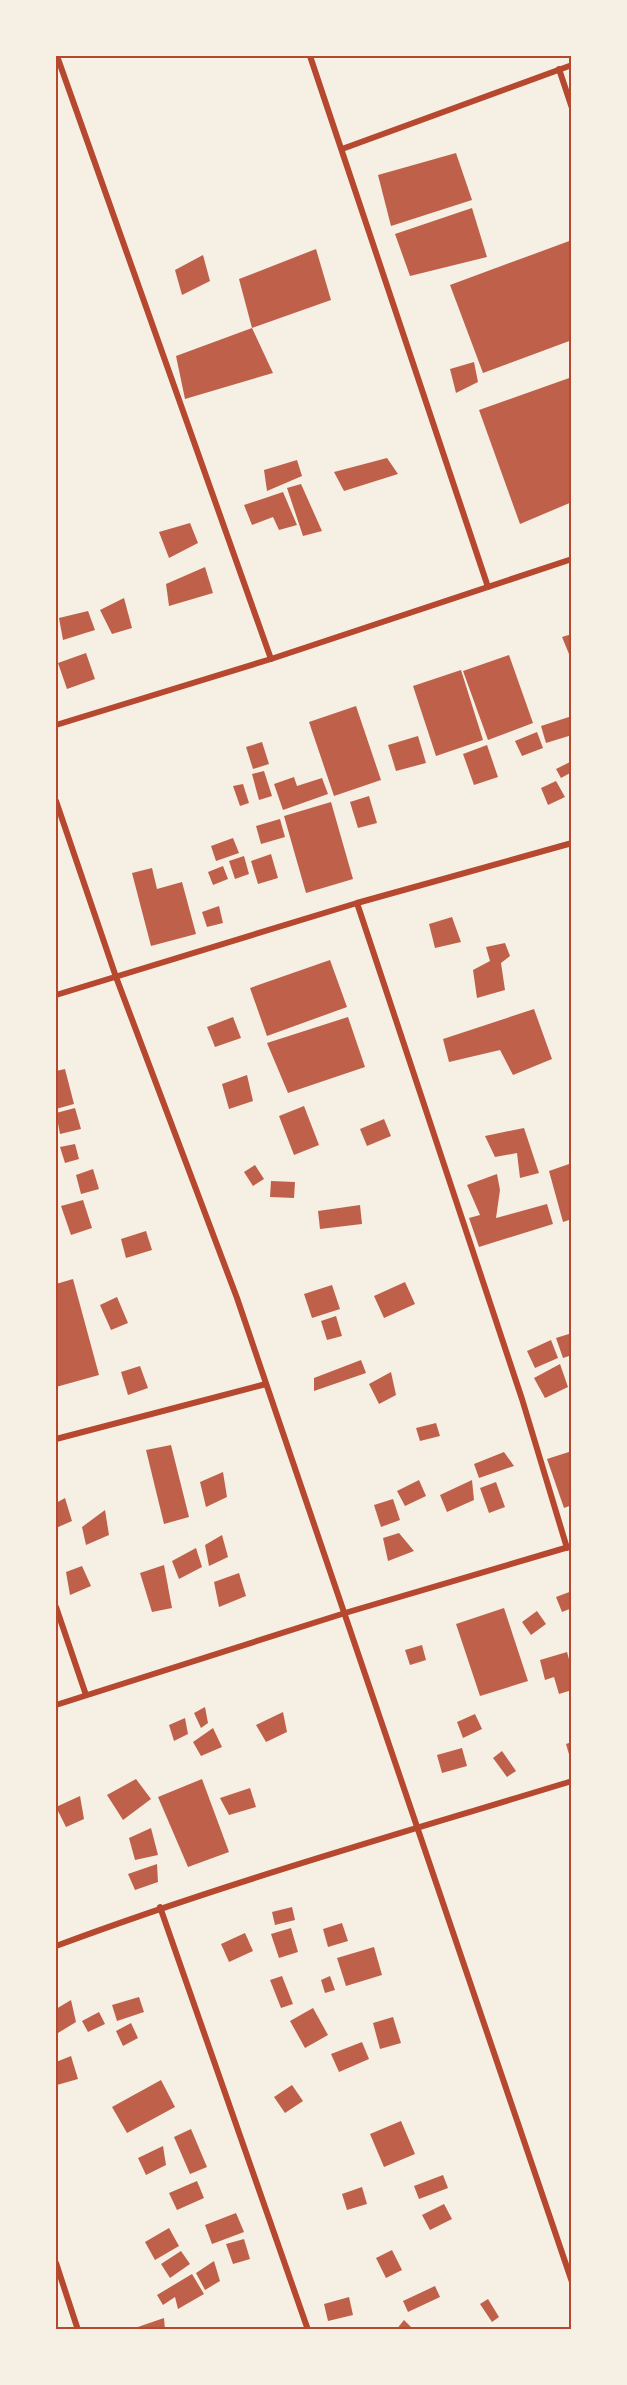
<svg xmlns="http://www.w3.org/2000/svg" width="627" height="2385" font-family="Raleway,sans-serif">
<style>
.building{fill:#bf614a}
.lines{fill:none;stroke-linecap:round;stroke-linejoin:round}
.minor{stroke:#b5482f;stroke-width:6}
.neatline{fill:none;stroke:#b5482f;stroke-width:2}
</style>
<rect width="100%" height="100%" fill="#f6efe4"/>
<g class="building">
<path d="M456,153L472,200L391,226L378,175Z"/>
<path d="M472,208L487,257L410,276L395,234Z"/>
<path d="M572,240V340L483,373L450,285Z"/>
<path d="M316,249L331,300L252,328L239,279Z"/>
<path d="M203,255L210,281L182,295L175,270Z"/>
<path d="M252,328L273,373L185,399L176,356Z"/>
<path d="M474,362L478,382L456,393L450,369Z"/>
<path d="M572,377V502L520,524L479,410Z"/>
<path d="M387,458L398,474L344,491L334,472Z"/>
<path d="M297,460L302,476L267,491L264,470Z"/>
<path d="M301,484L322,531L303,536L287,488Z"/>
<path d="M283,492L297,525L279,530L273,517L252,525L244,505Z"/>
<path d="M190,523L198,543L169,558L159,532Z"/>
<path d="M205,567L213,593L169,606L166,584Z"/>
<path d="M124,598L132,628L112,634L100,610Z"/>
<path d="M88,611L95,630L63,640L59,618Z"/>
<path d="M572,634V653L569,654L562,637Z"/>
<path d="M86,653L95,679L67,689L58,663Z"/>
<path d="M509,655L533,723L488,740L463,671Z"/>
<path d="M461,670L483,740L436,756L413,686Z"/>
<path d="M356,706L381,780L334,796L309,722Z"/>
<path d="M569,717L572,735L546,743L541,726Z"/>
<path d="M537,732L543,748L522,756L515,741Z"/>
<path d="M418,736L426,763L396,771L388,745Z"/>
<path d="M262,742L269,764L253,769L246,747Z"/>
<path d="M487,745L498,777L474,785L463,754Z"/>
<path d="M572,761V772L561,778L556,769Z"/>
<path d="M264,771L272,796L259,800L252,774Z"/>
<path d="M294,777L297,786L322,778L328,794L283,810L274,784Z"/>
<path d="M556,781L565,797L548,805L541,788Z"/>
<path d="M243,784L249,803L240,806L233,786Z"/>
<path d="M369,796L377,823L358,828L350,802Z"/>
<path d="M331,802L353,879L306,893L284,816Z"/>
<path d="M280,819L285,837L261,844L256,826Z"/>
<path d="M233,838L239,853L216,861L211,846Z"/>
<path d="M271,854L278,878L258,884L251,861Z"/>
<path d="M244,856L249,874L235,879L229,861Z"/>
<path d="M223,866L228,879L213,885L208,872Z"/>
<path d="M152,868L157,889L182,882L196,934L151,946L132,873Z"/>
<path d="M219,906L223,923L207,927L202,912Z"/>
<path d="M452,917L461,942L435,948L429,924Z"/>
<path d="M505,943L510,956L501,963L505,990L477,998L473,970L490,961L486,947Z"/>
<path d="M330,960L347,1007L267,1036L250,988Z"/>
<path d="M534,1009L552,1059L513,1075L500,1050L449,1062L443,1039Z"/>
<path d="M233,1017L241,1038L215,1047L207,1027Z"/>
<path d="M348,1017L365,1067L288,1093L267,1043Z"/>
<path d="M65,1069L74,1104L56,1109V1071Z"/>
<path d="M247,1075L253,1101L229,1109L222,1084Z"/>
<path d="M304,1106L319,1145L294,1155L279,1116Z"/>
<path d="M75,1108L81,1129L60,1134L56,1113Z"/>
<path d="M384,1119L391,1136L367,1146L360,1129Z"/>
<path d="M524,1128L539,1173L520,1178L517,1153L495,1157L485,1136Z"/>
<path d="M75,1144L79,1159L65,1163L60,1147Z"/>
<path d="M572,1163V1219L563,1222L549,1171Z"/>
<path d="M255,1165L264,1179L253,1186L244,1172Z"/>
<path d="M93,1169L99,1189L81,1194L76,1175Z"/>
<path d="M497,1174L500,1190L496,1218L547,1204L553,1224L479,1247L469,1218L480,1215L467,1185Z"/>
<path d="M271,1181L295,1182L294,1198L270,1197Z"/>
<path d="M83,1200L92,1228L71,1235L61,1206Z"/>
<path d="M360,1205L362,1224L320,1229L318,1211Z"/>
<path d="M146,1231L152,1250L126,1258L121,1239Z"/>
<path d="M73,1279L99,1375L56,1387V1284Z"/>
<path d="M405,1282L415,1304L384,1318L374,1296Z"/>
<path d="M332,1285L340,1309L312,1318L304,1294Z"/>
<path d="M117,1297L128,1323L111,1330L100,1305Z"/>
<path d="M336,1316L342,1336L327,1340L321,1321Z"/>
<path d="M572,1333V1355L563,1358L556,1338Z"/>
<path d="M551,1340L558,1358L535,1368L527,1351Z"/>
<path d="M361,1360L366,1373L314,1391V1378Z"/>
<path d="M560,1364L568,1387L545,1398L534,1378Z"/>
<path d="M140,1366L148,1388L128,1395L121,1372Z"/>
<path d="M391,1372L396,1395L379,1404L369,1384Z"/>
<path d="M436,1423L440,1436L420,1441L416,1428Z"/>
<path d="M171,1445L189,1517L164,1524L146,1450Z"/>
<path d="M572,1451V1505L564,1508L547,1459Z"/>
<path d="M504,1452L514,1466L479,1478L474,1464Z"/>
<path d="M223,1472L227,1497L206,1507L200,1482Z"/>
<path d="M419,1480L426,1496L405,1506L397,1491Z"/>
<path d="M472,1480L474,1500L447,1512L440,1495Z"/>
<path d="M496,1482L505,1507L489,1513L480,1488Z"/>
<path d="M65,1498L72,1521L56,1528V1503Z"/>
<path d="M393,1499L400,1520L381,1527L374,1505Z"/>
<path d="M105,1510L109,1535L86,1545L82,1527Z"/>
<path d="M399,1533L414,1551L388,1561L383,1538Z"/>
<path d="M222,1535L228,1557L209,1566L205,1545Z"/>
<path d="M196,1548L202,1567L179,1579L172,1561Z"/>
<path d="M164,1565L172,1608L152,1612L140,1573Z"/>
<path d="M82,1566L91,1586L70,1595L66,1572Z"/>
<path d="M239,1573L246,1596L219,1607L214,1582Z"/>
<path d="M572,1591V1608L562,1612L556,1597Z"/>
<path d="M504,1608L528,1681L480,1696L456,1624Z"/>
<path d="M537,1611L546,1624L531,1635L522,1622Z"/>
<path d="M422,1645L426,1660L410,1665L405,1650Z"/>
<path d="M567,1652L572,1670V1690L559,1694L554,1677L545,1680L540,1660Z"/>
<path d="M205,1707L208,1723L201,1728L194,1713Z"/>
<path d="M283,1712L287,1732L266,1742L256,1725Z"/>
<path d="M475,1714L482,1729L463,1738L457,1722Z"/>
<path d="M185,1718L188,1734L174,1741L169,1725Z"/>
<path d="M213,1728L222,1747L201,1756L193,1742Z"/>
<path d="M572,1742V1761H571L566,1744Z"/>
<path d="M462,1748L467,1766L442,1773L437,1755Z"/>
<path d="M502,1751L516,1771L507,1777L493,1758Z"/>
<path d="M136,1779L151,1799L123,1820L107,1795Z"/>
<path d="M202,1779L229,1852L188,1867L158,1797Z"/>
<path d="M250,1788L256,1807L229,1815L220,1798Z"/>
<path d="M80,1796L84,1819L66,1827L56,1807Z"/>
<path d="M151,1828L158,1855L135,1860L129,1838Z"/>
<path d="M157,1864L158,1882L135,1890L128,1874Z"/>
<path d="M292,1907L295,1920L275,1925L272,1912Z"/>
<path d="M342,1923L348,1941L328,1947L323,1929Z"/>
<path d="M291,1928L298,1952L279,1958L271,1934Z"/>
<path d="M245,1933L253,1951L229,1962L221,1944Z"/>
<path d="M374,1947L382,1975L346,1986L337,1958Z"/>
<path d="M282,1976L293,2004L281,2008L270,1980Z"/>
<path d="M330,1976L335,1990L325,1993L321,1980Z"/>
<path d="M139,1997L144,2012L117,2021L112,2005Z"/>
<path d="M71,2000L76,2022L58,2033L56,2009Z"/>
<path d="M313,2008L328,2035L305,2048L290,2021Z"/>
<path d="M99,2012L105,2024L88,2032L82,2021Z"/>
<path d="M393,2017L401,2043L380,2049L373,2023Z"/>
<path d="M131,2023L138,2038L123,2046L116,2031Z"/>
<path d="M362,2042L369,2059L339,2072L331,2054Z"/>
<path d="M71,2056L78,2079L57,2085L56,2062Z"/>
<path d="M161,2080L175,2107L127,2133L112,2107Z"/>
<path d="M292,2085L303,2101L285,2113L274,2097Z"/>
<path d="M401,2121L415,2154L384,2167L370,2134Z"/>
<path d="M191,2129L207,2167L190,2174L174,2137Z"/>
<path d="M163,2146L166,2165L146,2175L138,2158Z"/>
<path d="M443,2175L448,2188L419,2199L414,2186Z"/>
<path d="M197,2181L204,2198L177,2210L169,2193Z"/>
<path d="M362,2187L367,2204L347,2210L342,2194Z"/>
<path d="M444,2204L452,2219L430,2230L422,2215Z"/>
<path d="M236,2213L244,2232L212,2244L205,2225Z"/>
<path d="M169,2228L179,2246L155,2260L145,2242Z"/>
<path d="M244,2239L250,2259L233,2264L226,2244Z"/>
<path d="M392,2250L402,2270L386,2278L376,2258Z"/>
<path d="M181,2251L190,2264L170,2278L161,2264Z"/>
<path d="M214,2261L220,2281L205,2290L196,2273Z"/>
<path d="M192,2274L204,2294L178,2309L175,2297L163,2305L157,2295Z"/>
<path d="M435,2286L440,2297L408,2312L403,2301Z"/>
<path d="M349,2297L353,2315L328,2321L324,2304Z"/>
<path d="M488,2299L499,2317L492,2322L480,2304Z"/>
<path d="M164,2318L165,2330H132V2329Z"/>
<path d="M404,2320L414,2330H396Z"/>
</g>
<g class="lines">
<g class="minor">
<path d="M57,56L271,659"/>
<path d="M310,56L488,587"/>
<path d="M559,69L572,108"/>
<path d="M342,149L572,65"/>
<path d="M56,725L271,659L572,559"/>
<path d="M56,801L116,977L237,1298L572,2282"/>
<path d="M357,903L522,1399L567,1548"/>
<path d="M56,995L357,903L572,843"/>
<path d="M56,1439L266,1384"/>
<path d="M56,1607L86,1695"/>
<path d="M56,1705L345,1613L572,1546"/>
<path d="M160,1907L308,2330"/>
<path d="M56,1946C225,1883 399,1834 572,1781"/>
<path d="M56,2263L78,2330"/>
</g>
</g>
<rect width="627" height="2385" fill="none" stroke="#f6efe4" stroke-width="114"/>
<rect x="57" y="57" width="513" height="2271" class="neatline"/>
</svg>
